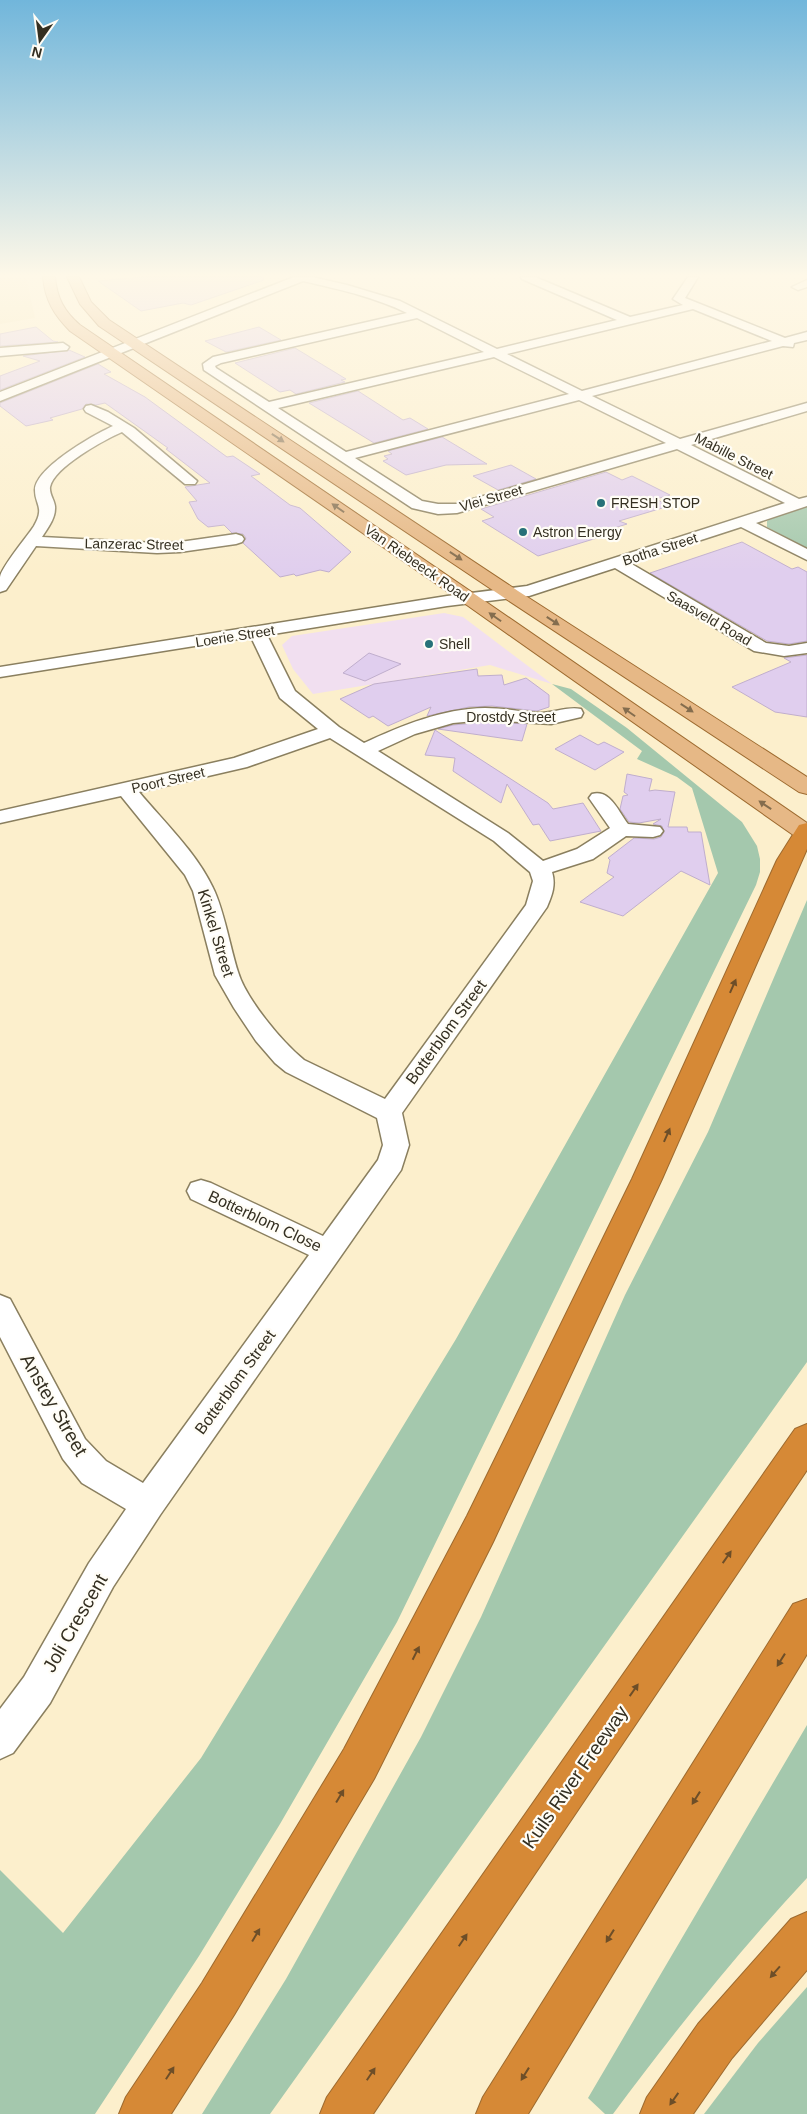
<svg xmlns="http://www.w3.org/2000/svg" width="807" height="2114" font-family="Arial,sans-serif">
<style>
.commercial{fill:#f1dff0}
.built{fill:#f5e6bb}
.green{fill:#a4c8ad}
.building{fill:#e0ceee;stroke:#c0aecd}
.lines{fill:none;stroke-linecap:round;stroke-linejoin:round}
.minor-casing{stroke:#8a7f5f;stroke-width:3}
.primary-casing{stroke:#9d6a2f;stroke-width:2}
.motorway-casing{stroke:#9d6a2f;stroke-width:2}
.minor{fill:#fff;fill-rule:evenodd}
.primary{fill:#e6b886;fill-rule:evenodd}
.motorway{fill:#d68936;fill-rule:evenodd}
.oneway{fill:#846d4e}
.oneway2{fill:#6d4e28}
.poi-dot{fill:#277179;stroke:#fffdf6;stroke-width:2}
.labels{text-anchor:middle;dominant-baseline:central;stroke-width:4.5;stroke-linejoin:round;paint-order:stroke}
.far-street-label{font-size:14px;fill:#342f21;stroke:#fffdf6}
.far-poi-label{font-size:14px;fill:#342f21;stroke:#fffdf6;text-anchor:start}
.street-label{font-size:16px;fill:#342f21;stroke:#fffdf6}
.near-street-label{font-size:19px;fill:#342f21;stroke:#fffdf6}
</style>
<rect width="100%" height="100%" fill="#fcefcc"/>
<path class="commercial" d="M444,613L463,617L552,684L490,665L313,694L293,669L282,645L292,636Z"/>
<path class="built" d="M0,277H26L35,318L0,324Z"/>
<g class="green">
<path d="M807,506V550L767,527V521L772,518Z"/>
<path d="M552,684L571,689L627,728L742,822L757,846L760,859V872L756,885L397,1622L280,1824L199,1956L95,2114H0V1870L63,1933L201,1758L456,1339L718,873L692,788L677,777L637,759L642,751Z"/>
<path d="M807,900V1362L270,2114H202L286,1979L421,1737L481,1617L625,1295L708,1132Z"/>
<path d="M807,1725V1878C737,1953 674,2032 613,2114H605L588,2098Z"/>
<path d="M807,1987V2114H704L758,2043Z"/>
</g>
<g class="building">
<path d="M143,277H263L264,280L191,305L183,303L141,311L98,281Z"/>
<path d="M36,327L53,341L58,342L0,346V334Z"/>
<path d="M259,327L281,340L226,352L205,341Z"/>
<path d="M295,348L346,379L341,380L345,382L296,394L290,390L280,392L235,363Z"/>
<path d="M69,350L85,357L0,390V376L40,361L23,356Z"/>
<path d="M98,364L111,372L104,374L145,397L227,457L233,456L260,474L251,476L290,505L300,508L351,552L329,572L320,570L296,576L294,574L280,577L243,543L246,538L243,534L232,533L224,525L208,527L198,519L189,502L197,501L185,487L210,483L166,449L168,448L105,403L96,405L86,404L82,409L50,418L53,420L26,426L0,406V403Z"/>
<path d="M358,391L403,420L410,418L428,429L374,443L309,403Z"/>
<path d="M442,437L487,464L446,465L406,475L383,461L388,459L384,456L392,454L388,451Z"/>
<path d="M511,465L536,479L498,490L473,476Z"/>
<path d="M606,472L622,480L632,476L670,495L656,499L669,506L619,521L627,524L592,535L597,538L538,556L482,521L494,517L481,509Z"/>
<path d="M742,542L792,569L798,567L807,572V641L789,644L767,641L650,573Z"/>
<path d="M369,653L401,664L365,681L343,673Z"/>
<path d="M807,655V717L775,712L732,687L791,662L784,658Z"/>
<path d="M477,669L478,676L502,675L504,685L526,678L549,695V707L537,711L492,706L469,707L427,716L431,707L388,726L373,716L369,718L340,699L374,684Z"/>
<path d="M486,722L527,724L522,741L438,729L453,725Z"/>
<path d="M435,730L548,803L553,809L583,803L601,831L550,841L539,824L533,825L507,784L501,803L453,771L455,758L425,755Z"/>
<path d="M580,735L598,745L604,742L624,752L595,770L555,749Z"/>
<path d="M627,774L652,779L649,791L655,790L675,792L668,827H687L688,832H701L710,885L681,871L623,916L580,902L614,877L607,873L610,860L608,858L634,838L654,839L661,837L664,832L662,826L653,824L661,819L639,823L629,822L620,809L623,796L628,795L624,792Z"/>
</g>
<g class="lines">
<g class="minor-casing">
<g id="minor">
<path d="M294,277H312L347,285L400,301L497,349L617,320L522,279L521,277H535L630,317L683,305L673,299L688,277H698L685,298L785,338L807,332V340L794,343L793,347L783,346L592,396L680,439L807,403V411L691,445L799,499L807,497V506L756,523L807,549V560L741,527L630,563L766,643L789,646L807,643V653L784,656L754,651L615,568L529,596L447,606L267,635L295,691L339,727L364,743C403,725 442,709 485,708C504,708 521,712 539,713C553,713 568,706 581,709L583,713L581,717L551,724L486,720L453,723L415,734L378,751L508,833L543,861L577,849L610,828L589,798L592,794C610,789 618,811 628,824L660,827L663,831L660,835L653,837L626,836L593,859L552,872C556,885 552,895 547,907L402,1113L409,1145L401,1170L160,1515L113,1587L50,1703L13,1753L0,1759V1709L24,1677L89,1563L126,1509L82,1483L63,1459L0,1337V1295L10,1299L85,1439L106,1461L143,1483L309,1255L191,1199L187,1191L191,1183L201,1180L211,1183L323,1236L378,1160L383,1145L377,1118L286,1072L275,1063L256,1041L234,1008L215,975L193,891L185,875L121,796L0,823V811L234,758L318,729L280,698L251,637L0,677V667L447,596L527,586L785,503L677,449L457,513L438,514L412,508L204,370L203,364L213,357L407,313C375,297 338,289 303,281L0,401V392ZM693,309L772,341L582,391L507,354ZM417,318L484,352L269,402L216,368L215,366L221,363ZM494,357L569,394L346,452L278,408ZM579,400L666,443L456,504H438L422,501L355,458ZM330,738L494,841L517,861L530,872L533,881L526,905L385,1099L304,1060C282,1042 246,999 238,972C230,947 224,910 213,888C196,852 164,822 139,792L247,767Z"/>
<path d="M807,280V287L798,290L792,287Z"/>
<path d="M63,343L69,347L67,350L0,356V348Z"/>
<path d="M91,405L108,412L134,428L197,481L195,484H185L122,432C104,440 54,467 50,487C49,495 56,502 55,509C55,519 47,529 42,537L157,543L180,542L236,534L242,536L244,539L242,542L236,544L180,552L157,553L36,546L6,590L0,592C0,587 0,581 0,577C2,566 27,537 34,526C45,507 35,505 35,490C35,468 95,434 113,426L86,412L84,409L86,406Z"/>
</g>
</g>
<g class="primary-casing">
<g id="primary">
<path d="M43,277H55C57,298 64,311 80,325L476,595L807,823V841L799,839L464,603L70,331C54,315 45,300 43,277Z"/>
<path d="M67,277H79L91,302L109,320L518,591L807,777V794L799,792L506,599L99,326L80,304Z"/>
</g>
</g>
<g class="motorway-casing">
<g id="motorway">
<path d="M807,823V849L662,1179L493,1542L374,1779L234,2015L171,2114H119L126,2097L202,1983L344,1749L467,1516L632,1179L777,860L799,825Z"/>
<path d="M807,1424V1470L373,2114H320L327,2097L795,1429Z"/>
<path d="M807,1599V1654L528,2114H476L483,2097L793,1604Z"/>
<path d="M807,1912V1970L732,2058L693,2114H640L647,2097L698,2024L791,1919Z"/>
</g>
</g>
<use href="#minor" class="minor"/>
<use href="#primary" class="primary"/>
<use href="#motorway" class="motorway"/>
</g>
<defs><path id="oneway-solid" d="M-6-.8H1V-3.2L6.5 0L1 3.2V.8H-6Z" transform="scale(1.25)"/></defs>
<g class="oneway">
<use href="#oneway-solid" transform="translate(278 438) rotate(34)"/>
<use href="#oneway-solid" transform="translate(338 508) rotate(-145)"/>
<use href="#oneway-solid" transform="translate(456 556) rotate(34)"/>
<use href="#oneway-solid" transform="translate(495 617) rotate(-145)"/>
<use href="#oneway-solid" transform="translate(553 621) rotate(33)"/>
<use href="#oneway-solid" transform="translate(687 708) rotate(33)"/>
<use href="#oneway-solid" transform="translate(629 712) rotate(-145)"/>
<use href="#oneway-solid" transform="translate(765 805) rotate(-146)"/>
</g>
<g class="oneway2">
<use href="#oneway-solid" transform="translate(733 986) rotate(-66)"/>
<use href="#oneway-solid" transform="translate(667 1135) rotate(-66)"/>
<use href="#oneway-solid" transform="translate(727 1557) rotate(-55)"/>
<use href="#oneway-solid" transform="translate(416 1653) rotate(-63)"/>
<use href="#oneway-solid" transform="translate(781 1660) rotate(122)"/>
<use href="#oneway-solid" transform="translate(634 1690) rotate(-55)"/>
<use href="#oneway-solid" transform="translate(340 1796) rotate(-59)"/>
<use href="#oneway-solid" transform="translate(696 1798) rotate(122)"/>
<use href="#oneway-solid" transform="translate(256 1935) rotate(-59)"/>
<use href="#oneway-solid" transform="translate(610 1936) rotate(122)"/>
<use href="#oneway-solid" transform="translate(463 1940) rotate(-56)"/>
<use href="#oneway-solid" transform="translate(775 1972) rotate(131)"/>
<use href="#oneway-solid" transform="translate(170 2073) rotate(-57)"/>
<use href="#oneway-solid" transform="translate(371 2074) rotate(-56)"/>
<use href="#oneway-solid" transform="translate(525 2074) rotate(122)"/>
<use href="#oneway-solid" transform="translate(674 2099) rotate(125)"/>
</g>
<linearGradient id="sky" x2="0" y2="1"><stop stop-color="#71b6db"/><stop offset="0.48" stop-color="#fef8e8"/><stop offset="1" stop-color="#fef8e8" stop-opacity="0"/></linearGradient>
<rect width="807" height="573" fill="url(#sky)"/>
<g class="poi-dot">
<circle cx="601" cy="503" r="5"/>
<circle cx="523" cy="532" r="5"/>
<circle cx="429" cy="644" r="5"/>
</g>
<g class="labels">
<g class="far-street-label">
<text transform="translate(734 456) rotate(27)">Mabille Street</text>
<text transform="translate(491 498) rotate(-16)">Vlei Street</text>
<text transform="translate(134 544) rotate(1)">Lanzerac Street</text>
<text transform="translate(660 549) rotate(-18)">Botha Street</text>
<text transform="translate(417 563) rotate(35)">Van Riebeeck Road</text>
<text transform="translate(709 618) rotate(30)">Saasveld Road</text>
<text transform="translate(235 636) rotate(-9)">Loerie Street</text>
<text x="511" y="717">Drostdy Street</text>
<text transform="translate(168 780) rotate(-13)">Poort Street</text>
</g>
<g class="far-poi-label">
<text x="611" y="503">FRESH STOP</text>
<text x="533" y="532">Astron Energy</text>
<text x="439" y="644">Shell</text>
</g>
<g class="street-label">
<text transform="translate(216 933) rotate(73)">Kinkel Street</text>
<text transform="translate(446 1032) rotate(-54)">Botterblom Street</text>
<text transform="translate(265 1221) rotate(25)">Botterblom Close</text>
<text transform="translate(235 1382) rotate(-54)">Botterblom Street</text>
</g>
<g class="near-street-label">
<text transform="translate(54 1405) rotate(60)">Anstey Street</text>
<text transform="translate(75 1623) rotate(-60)">Joli Crescent</text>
<text transform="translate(575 1777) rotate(-55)">Kuils River Freeway</text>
</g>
</g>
<g transform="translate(40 40) rotate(194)" stroke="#fffdf6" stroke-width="4" paint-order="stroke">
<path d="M0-4L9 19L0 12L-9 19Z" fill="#342f21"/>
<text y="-8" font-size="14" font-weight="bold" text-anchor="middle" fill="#342f21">N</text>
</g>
</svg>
